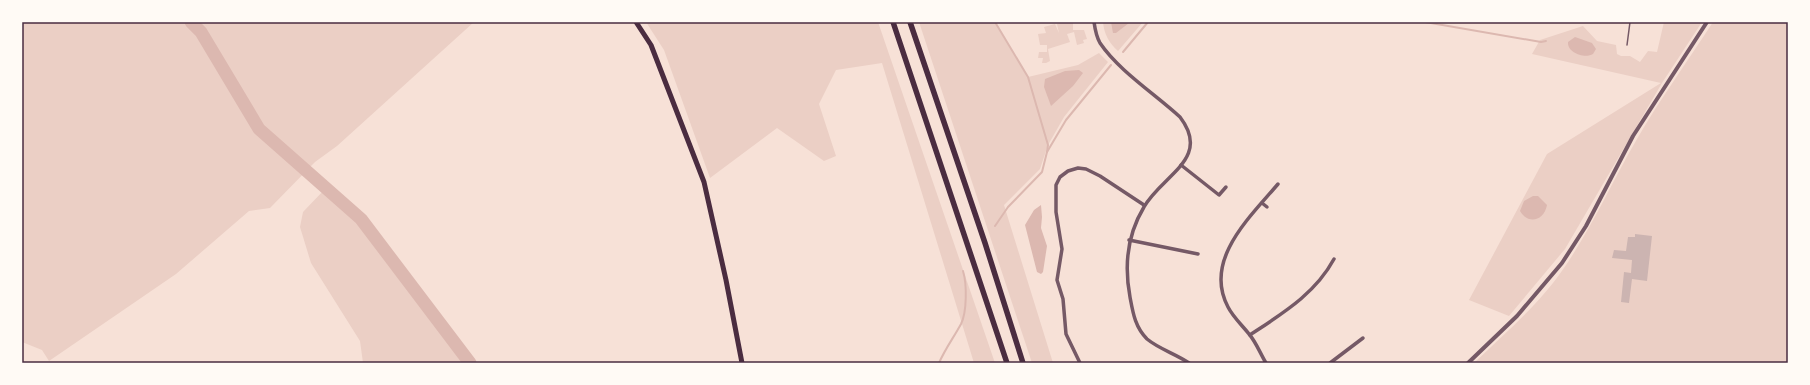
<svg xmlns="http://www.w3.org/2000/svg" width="1810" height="385" font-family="'Asap Condensed',sans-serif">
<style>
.green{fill:#ebcfc5}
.water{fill:#dcb8b0}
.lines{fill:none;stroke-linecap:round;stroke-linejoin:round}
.stream{stroke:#dcb8b0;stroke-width:2}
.river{stroke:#dcb8b0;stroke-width:13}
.building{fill:#ccb4b1}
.service{stroke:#755966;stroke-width:1.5}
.minor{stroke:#755966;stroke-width:3.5}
.tertiary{stroke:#755966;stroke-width:4}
.secondary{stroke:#4a2c40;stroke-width:5}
.trunk{stroke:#4a2c40;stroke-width:5.5}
.neatline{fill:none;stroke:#4a2c40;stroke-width:1.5}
</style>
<rect width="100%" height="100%" fill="#f7e1d7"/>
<g class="green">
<path d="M22,22H474L337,146L315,162L270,208L249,211L176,274L49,361L42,350L22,342Z"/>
<path d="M646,22H878L995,363H974L882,63L836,70L819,104L836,156L824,161L777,128L710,178L664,50Z"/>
<path d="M919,22H995L1028,77L1078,65L1099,53L1108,62L1064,117L1048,145L1040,169L1004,205L1053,363H1032Z"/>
<path d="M1062,22H1073V30H1084L1087,39L1083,40L1084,43L1077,45L1074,32L1067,34L1070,42L1048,49L1050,61L1046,63H1042L1043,58H1038L1039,52H1047V45H1040L1038,34L1046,33L1044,27L1055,24L1059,33L1057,24Z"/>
<path d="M1103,22H1143L1118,51C1109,43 1104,34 1103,22Z"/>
<path d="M1664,22H1702L1662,83L1565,249L1509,316L1469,300L1547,154L1661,83L1532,54L1540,40L1583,26L1597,41L1616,45L1617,54L1621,56H1630L1640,62L1648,51L1657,52Z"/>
<path d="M1713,22H1788V363H1474C1501,337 1530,312 1553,283C1587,239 1609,187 1637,139C1660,99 1688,61 1713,22Z"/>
<path d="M326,188L361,219L470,363H363L360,341L311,263L300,227L303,212Z"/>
</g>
<g class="water">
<path d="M1111,22H1129V23L1116,33H1113Z"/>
<path d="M1575,37L1592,43L1596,49L1593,54C1585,59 1567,53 1568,42Z"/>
<path d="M1079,70L1083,73L1073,86L1051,106L1044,87L1045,79L1065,71Z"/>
<path d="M1533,196H1538L1547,205C1544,221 1528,225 1520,211L1524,201Z"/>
<path d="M1041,205L1042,217L1041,228L1047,246L1043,272L1041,274L1037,272L1025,225L1034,210Z"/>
</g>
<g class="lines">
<g class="stream">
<path d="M995,22L1028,77L1048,145L1047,152"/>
<path d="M1425,22L1541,42L1546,41"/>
<path d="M1123,52L1148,22"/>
<path d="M995,226L1008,207L1042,172L1047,152L1066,120L1111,65"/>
<path d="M939,363C945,349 954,337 961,324C967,312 967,284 963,271"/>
</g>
<path class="river" d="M191,22L201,32L259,129L361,219L470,363"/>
</g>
<path class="building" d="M1635,234L1652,236L1647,281L1632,279L1629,303L1621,302L1624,272L1631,273L1632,260L1612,258L1614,250L1626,251L1628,237H1635Z"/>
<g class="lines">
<path class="service" d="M1627,45L1630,22"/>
<g class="minor">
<path d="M1094,22C1095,29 1096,36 1100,43C1119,71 1155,94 1180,117C1212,159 1162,175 1144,207C1127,235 1124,265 1130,297C1133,313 1135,327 1147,339C1159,349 1176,354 1189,363"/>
<path d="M1181,165L1219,195L1226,187"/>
<path d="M1262,203L1267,207"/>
<path d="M1129,240L1198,254"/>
<path d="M1250,335C1283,313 1315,294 1334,259"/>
<path d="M1080,363L1066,334L1063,299L1057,280L1062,249L1056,212V185L1060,177L1068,171L1078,168L1086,169L1100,176L1144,205"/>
<path d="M1266,363C1260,353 1256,342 1249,334C1242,325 1233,317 1228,307C1203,260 1250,217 1278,184"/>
<path d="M1330,363L1363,338"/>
</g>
<path class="tertiary" d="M1468,363L1517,316L1562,263L1586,226L1633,136L1707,22"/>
<path class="secondary" d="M636,22L651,45L704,182L726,280L742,363"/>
<g class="trunk">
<path d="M893,22L1007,363"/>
<path d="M910,22L985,243L1023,363"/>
</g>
</g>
<rect width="1810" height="385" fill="none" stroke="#fffaf5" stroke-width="46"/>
<rect x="23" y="23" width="1764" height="339" class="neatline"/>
</svg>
